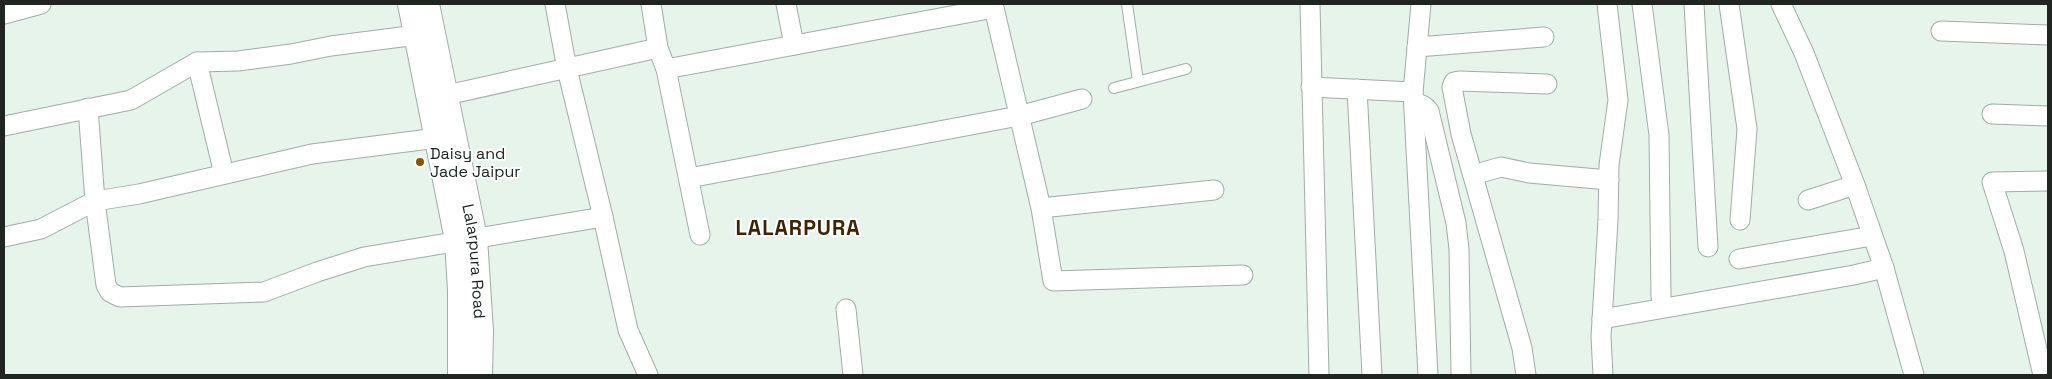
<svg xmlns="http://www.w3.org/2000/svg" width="2052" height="379" font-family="'Space Grotesk',sans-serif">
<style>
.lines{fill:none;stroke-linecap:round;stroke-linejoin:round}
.service-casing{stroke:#a0ada6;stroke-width:12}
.minor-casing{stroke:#a0ada6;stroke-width:21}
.tertiary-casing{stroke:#a0ada6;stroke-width:26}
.service{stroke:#fff;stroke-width:10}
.minor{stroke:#fff;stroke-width:19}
.tertiary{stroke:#fff;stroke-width:24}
.poi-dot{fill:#885400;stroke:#fff;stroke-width:2}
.labels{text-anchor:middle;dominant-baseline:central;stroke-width:4;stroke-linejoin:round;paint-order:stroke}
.poi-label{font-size:16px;fill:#202522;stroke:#fff;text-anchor:start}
.street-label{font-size:16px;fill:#202522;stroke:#fff}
.district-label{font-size:21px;font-weight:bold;letter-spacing:1px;fill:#3d2402;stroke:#fff}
</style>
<rect width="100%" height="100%" fill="#e6f4ec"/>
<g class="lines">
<g class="service-casing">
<g id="service">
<path d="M1127,4L1138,81"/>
<path d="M1114,88L1186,69"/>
</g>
</g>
<g class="minor-casing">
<g id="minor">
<path d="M555,4L567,69L603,217L628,330L648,375"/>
<path d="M651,4L658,48L666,69L700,235"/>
<path d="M786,4L794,45"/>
<path d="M1310,4L1319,375"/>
<path d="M1421,4L1413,92L1428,375"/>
<path d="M1642,4L1659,135L1661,297"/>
<path d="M1694,4L1708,247"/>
<path d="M1729,4L1747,129L1740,220"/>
<path d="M1781,4L1804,53L1855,185L1884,268L1914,375"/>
<path d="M4,14L41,4"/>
<path d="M1941,31L2048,35"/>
<path d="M1417,47L1544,37"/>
<path d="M197,62L224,174"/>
<path d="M666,69L994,8L1041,208L1053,281L1243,275"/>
<path d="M1311,87L1413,92"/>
<path d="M1357,89L1372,375"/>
<path d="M433,98L658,48"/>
<path d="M1415,104C1421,103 1425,106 1429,111L1456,223L1459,249L1461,375"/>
<path d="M88,108L95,201L106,285L110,292L120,297L264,292L317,272L364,257L603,217"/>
<path d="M1992,114L2048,116"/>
<path d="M4,126L131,100L197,62L238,61L291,54L331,46L417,35L428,32"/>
<path d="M1473,175L1501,167L1529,173L1609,180"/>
<path d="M689,178L1019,116L1082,99"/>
<path d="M1808,200L1855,185"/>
<path d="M1041,208L1214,190"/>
<path d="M4,237L41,229L95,201L139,194L312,154L437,138"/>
<path d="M1739,259L1872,236"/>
<path d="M846,309L853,375"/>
<path d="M1602,319L1854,275L1884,268"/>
<path d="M1526,375L1522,348L1461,134L1452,87L1454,82L1459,81L1547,84"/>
<path d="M1603,375L1601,337L1608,220L1609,165L1618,100L1607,4"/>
<path d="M2043,375L2014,251L1992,182L2048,181"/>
</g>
</g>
<g class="tertiary-casing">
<g id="tertiary">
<path d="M410,4L457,240L460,290V375"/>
<path id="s1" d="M427,4L475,238L481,331L480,375"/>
</g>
</g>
<use href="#service" class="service"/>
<use href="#minor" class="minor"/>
<use href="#tertiary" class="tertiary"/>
</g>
<circle class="poi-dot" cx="420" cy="162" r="5"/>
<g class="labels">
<g class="poi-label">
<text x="430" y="153">Daisy and<tspan x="430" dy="18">Jade Jaipur</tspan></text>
</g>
<g class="street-label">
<text stroke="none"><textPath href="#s1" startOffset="262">Lalarpura Road</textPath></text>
</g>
<g class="district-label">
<text x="798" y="227">LALARPURA</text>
</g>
</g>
<rect width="2052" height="379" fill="none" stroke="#202522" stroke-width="10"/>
</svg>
